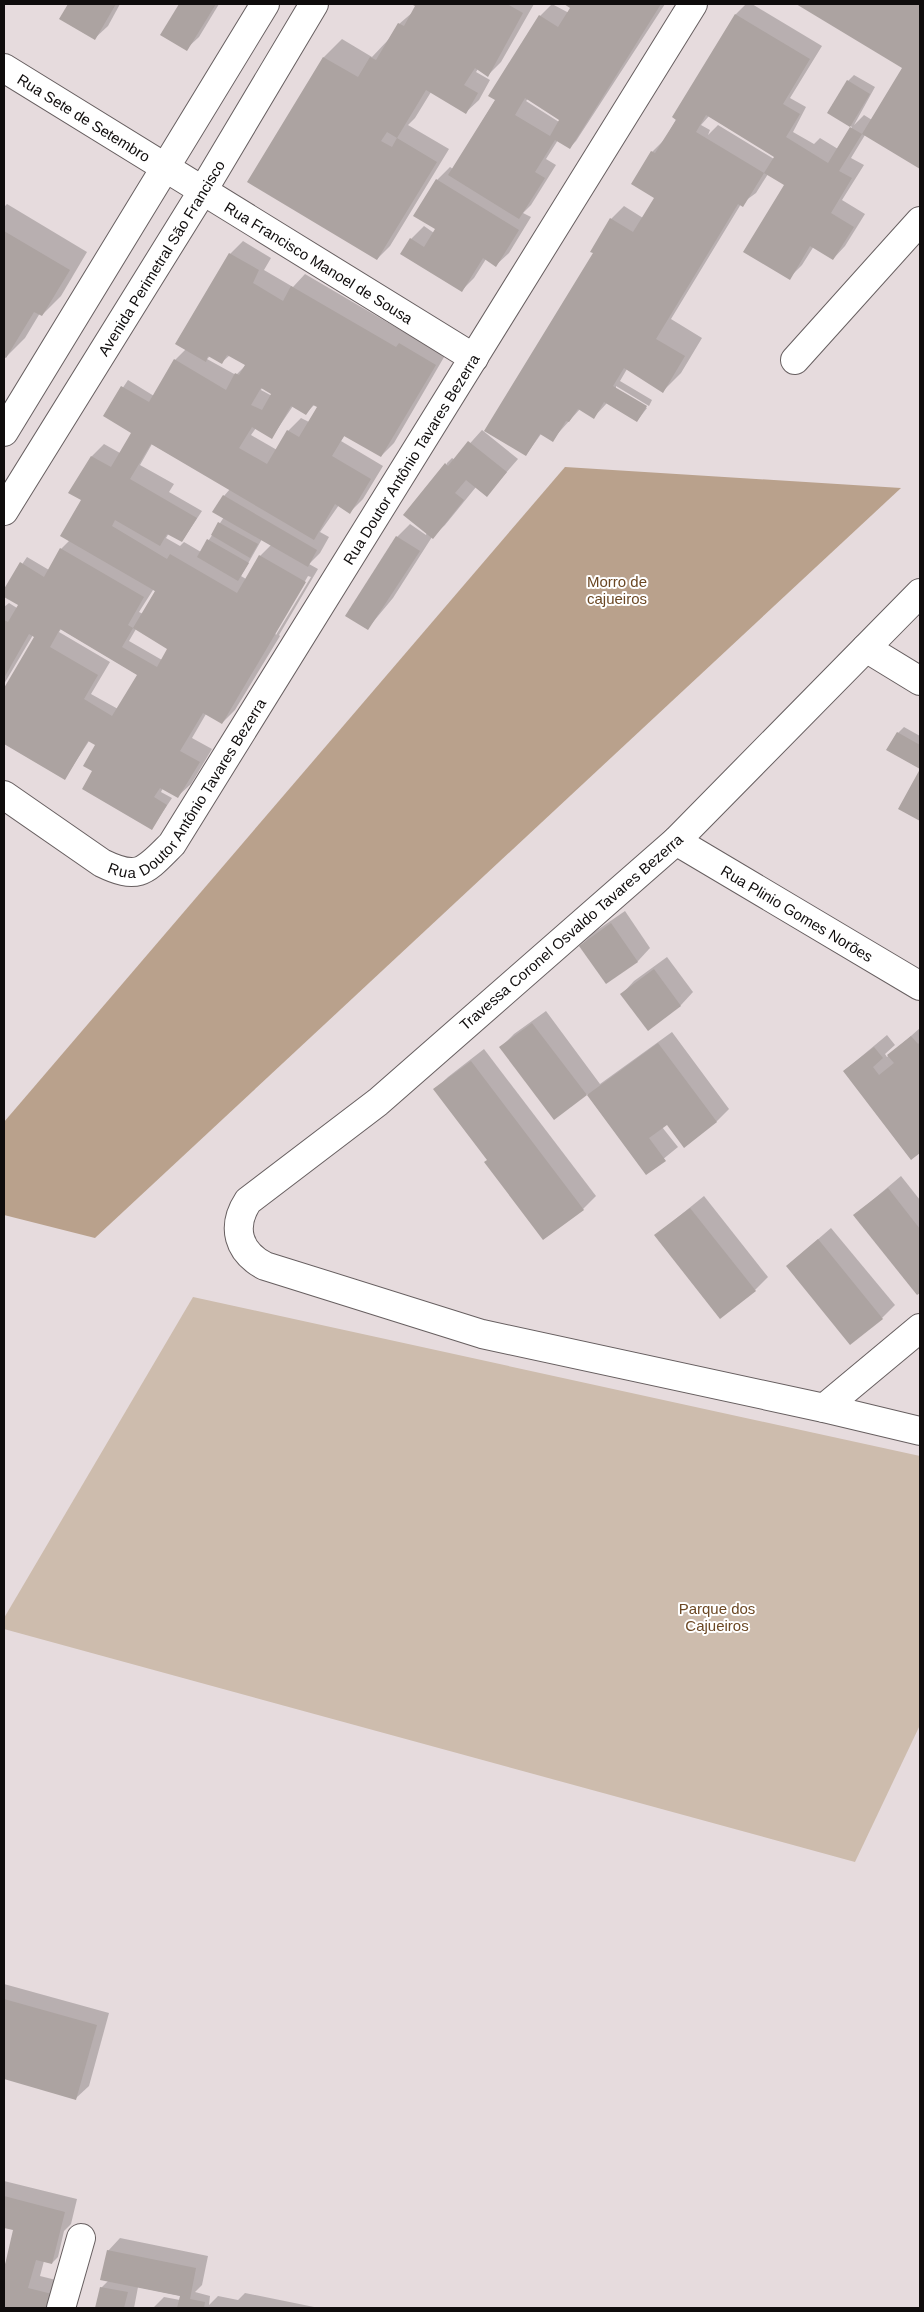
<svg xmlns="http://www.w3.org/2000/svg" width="924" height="2312" font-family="Arial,sans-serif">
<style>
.green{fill:#cdbcad}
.forest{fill:#b9a18c}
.shadow{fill:#0003;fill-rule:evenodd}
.building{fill:#aca3a1;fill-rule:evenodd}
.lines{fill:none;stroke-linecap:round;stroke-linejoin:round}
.minor-casing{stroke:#675f60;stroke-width:30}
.secondary-casing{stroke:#675f60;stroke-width:30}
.minor{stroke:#fff;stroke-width:28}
.secondary{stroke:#fff;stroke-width:28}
.labels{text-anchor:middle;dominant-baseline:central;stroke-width:4;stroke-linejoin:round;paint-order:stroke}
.street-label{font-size:15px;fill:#0f0c0c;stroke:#fff}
.park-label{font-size:15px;fill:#6b4723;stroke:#fff}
</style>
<rect width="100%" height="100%" fill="#e6dbdd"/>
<path class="green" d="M193,1297L920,1456V1725L855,1862L4,1629V1618Z"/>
<path class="forest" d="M565,467L901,488L95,1238L4,1215V1122Z"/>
<g class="shadow">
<path d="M70,4H120L108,26L95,38L61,19Z"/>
<path d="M181,4H219L199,37L186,49L162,35Z"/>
<path d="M414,4H534L501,62L488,75L478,69L476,72L490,80L479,100L466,112L431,92L415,118L408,125L449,149L390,246L377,259L249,182L324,57L342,39L372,57L389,39L399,24L413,12L417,6Z"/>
<path d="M552,4L569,13L572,8L566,4H665L576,141L570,147L558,140L546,159L556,165L531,205L523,213L531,217L509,253L496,265L486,259L474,278L461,291L411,239L424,226L434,233L436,228L437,180L450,167L453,169L496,99L540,16ZM528,99L561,119L559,122L526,101Z"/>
<path d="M746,4H752L822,46L790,98L806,107L793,132L814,144L820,138L838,149L852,127L828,112L848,81L854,75L875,87L854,125L864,115L872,120L904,68L798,4H920V168L865,135L851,158L864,165L842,200L865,214L845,246L833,259L814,246L802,265L789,278L786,185L768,174L756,193L741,204L671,319L702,338L681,373L663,391L627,369L620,381L652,400L649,406L616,386V389L647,408L637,421L607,403L594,417L580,409L552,440L541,434L526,455L595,253L611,219L624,206L643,218L656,198L652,152L665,139L736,14ZM709,116L776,157L774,159L718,125L708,135L710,130L701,125Z"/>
<path d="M7,204L87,252L61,296L42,315L40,313L25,338L6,357L4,355V207Z"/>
<path d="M243,241L271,258L264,270L293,287L305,274L409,335L412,331L447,352L394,443L381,456L345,435L341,441L383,466L363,499L350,512L339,505L320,532L329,537L320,553L309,564L318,569L279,635L280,636L235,710L222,723L206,714L192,738L212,749L191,784L178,796L163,788L161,792L172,798L152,828L94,771L100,740L89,741L65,778L4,742V690L35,638L33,635L4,684V607L9,603L17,608L20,604L4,595V591L27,557L49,570L61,549L69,541L83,500L92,456L104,444L120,453L135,428L104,416L128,380L154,396L175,360L186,349L230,254ZM230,355L246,365L236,375L207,359L210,356L221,363ZM262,388L273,394L272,396L261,390ZM315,404L318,407L309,422L301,418L288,431L277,450L251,435L256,428L272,437L293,406L306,413ZM152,444L230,489L224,496V517L201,552L184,542L180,546L166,538L169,533L182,541L202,511L169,492L174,484L140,465ZM262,539L271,545L260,556L246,579L241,576ZM308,576L311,577L276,635L275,633ZM153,590L156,591L143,614L139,612ZM61,629L138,675L118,709L91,694L110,662L59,632ZM136,629L170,648L162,660L129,641Z"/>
<path d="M482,430L518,459L487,495L476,487L445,525L432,537L393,598L368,628L347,615L397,537L410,524L426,535L447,463L452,458L455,460Z"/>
<path d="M904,727L920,736V767L898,733Z"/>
<path d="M625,911L650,948L638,961L607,982L580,946L593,933Z"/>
<path d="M667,957L693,992L681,1005L648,1029L622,994L634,981Z"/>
<path d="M546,1011L600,1084L672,1032L729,1109L717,1121L684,1146L667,1123L662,1127L678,1147L646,1173L587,1094L554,1118L501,1047L514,1034Z"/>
<path d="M920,1028V1151L912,1158L844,1071L887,1035L895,1045L885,1054L887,1057Z"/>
<path d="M484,1049L596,1196L583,1209L488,1160L435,1089L448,1077Z"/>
<path d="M901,1176L920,1200V1291L917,1294L855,1215Z"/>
<path d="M704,1196L768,1277L755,1290L656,1235Z"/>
<path d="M831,1228L895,1305L882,1318L787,1266Z"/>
<path d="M4,1984L109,2013L89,2086L76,2098L4,2078Z"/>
<path d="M4,2181L77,2199L71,2224L64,2231L58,2257L52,2263L44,2261L40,2276L64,2282L57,2308H4V2268L17,2229L4,2226Z"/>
<path d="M120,2238L208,2256L202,2285L195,2292L210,2296L209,2305L218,2296L238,2300L245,2293L319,2308H153L164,2297L180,2300L181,2296L138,2287L134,2308H97L101,2288L108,2281V2251Z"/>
</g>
<g class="building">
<path d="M68,4H116L95,40L59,19Z"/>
<path d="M179,4H216L187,51L160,35Z"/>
<path d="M411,4H507L523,13L488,77L475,68L464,85L478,93L466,114L426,90L397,138L387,132L381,141L392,147L397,138L437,162L377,260L247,182L323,57L358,77L370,57L376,60L398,23L404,26L415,6Z"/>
<path d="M564,4H661L570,149L555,140L535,172L545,178L519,219L448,175L495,100L488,96L539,15L558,27L570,8ZM525,98L559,120L550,136L515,115Z"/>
<path d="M796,4H920V169L862,134L839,171L852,178L831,213L854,227L833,260L810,246L790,280L743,252L784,185L764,173L774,157L706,115L696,132L764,173L743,207L738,204L656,339L685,356L663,393L624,368L613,386L647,406L637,422L604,402L594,419L578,409L569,422L566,421L553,442L540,434L526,456L484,431L593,253L590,252L610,218L633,232L654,198L631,184L651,151L655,153L676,120L672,117L735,14L810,59L783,104L800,114L786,137L828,163L850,127L862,134L902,68Z"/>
<path d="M847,80L870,94L850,127L827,113Z"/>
<path d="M436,179L519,230L496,267L483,258L462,292L400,254L410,238L424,247L435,229L413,216Z"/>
<path d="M4,231L70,270L42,316L34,312L6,358L4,357Z"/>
<path d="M229,253L259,270L253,283L283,301L291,286L396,347L399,343L436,365L381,457L344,436L332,456L371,479L350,514L335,504L314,540L151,444L130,479L197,518L182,542L167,534L160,546L115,520L112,526L167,559L170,554L237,593L259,555L306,582L222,724L203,713L180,751L200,762L178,798L160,788L154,797L167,805L152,830L82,789L92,771L83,766L95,745L88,741L65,780L4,744V688L34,637L29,634L4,678V620L8,622L18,605L4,597V589L20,562L44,577L60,548L144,597L128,625L133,628L122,647L157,667L167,649L133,628L155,591L60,536L81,500L68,493L91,456L111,467L131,433L103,416L121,386L149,402L174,359L226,390L235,373L239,375L245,365L227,355L222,364L208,356L206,362L175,344ZM261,388L271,394L262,410L251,405ZM313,405L317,407L299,437L287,430L267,464L239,448L252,427L272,439L291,406L306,415ZM60,629L137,675L112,716L84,699L98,675L50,647Z"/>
<path d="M468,441L507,472L487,497L466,480L455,493L464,500L433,539L403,515L445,463L448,466Z"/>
<path d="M223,495L317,550L308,567L212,512Z"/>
<path d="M218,522L258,544L250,558L211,535Z"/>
<path d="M396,536L420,551L368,630L345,616Z"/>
<path d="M207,539L249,563L238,581L197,557Z"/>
<path d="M897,732L920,745V821L898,809L920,769L886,750Z"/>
<path d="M611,923L638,962L606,984L579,946Z"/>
<path d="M654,969L681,1006L648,1031L620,994Z"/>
<path d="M532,1023L587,1095L554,1120L499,1047Z"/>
<path d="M911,1036L918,1044L920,1042V1153L911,1160L843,1071L874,1047L883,1058L873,1067L879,1075L894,1063L887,1055Z"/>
<path d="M658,1043L717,1122L684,1148L667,1125L649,1138L666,1161L646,1175L587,1095Z"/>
<path d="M471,1061L584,1210L543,1240L484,1162L487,1160L433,1089Z"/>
<path d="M888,1188L920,1229V1293L917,1295L853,1215Z"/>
<path d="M690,1208L756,1291L720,1319L654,1235Z"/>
<path d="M818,1239L883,1319L850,1345L786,1266Z"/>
<path d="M4,1999L97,2025L76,2100L4,2079Z"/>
<path d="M4,2196L65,2212L52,2264L36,2260L28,2288L52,2294L48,2308H4V2269L13,2230L4,2228Z"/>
<path d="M107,2250L196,2268L190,2299L205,2302L204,2308H177L180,2296L100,2280Z"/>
<path d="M100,2287L128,2292L124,2308H95Z"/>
</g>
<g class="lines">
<g class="minor-casing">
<g id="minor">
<path id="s1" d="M4,68L474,358"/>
<path d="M795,360L920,221"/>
<path d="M920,593L676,841L378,1102L248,1201C231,1227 238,1252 265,1266L482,1334L824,1408L920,1431"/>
<path d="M866,648L920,681"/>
<path id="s2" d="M4,795L102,863C139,881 145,871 172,844L693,4"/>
<path id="s3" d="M676,841L920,986"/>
<path d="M824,1408L920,1328"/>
<path d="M61,2308L81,2238"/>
</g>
</g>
<g class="secondary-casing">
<g id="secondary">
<path d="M4,432L265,4"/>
<path id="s4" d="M4,511L202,192L314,4"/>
</g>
</g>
<use href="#minor" class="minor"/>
<use href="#secondary" class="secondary"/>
</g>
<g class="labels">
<g class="street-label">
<text stroke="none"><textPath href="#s1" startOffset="94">Rua Sete de Setembro</textPath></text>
<text stroke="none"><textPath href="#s4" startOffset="298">Avenida Perimetral São Francisco</textPath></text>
<text stroke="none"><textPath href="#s1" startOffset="370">Rua Francisco Manoel de Sousa</textPath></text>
<text stroke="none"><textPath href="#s2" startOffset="654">Rua Doutor Antônio Tavares Bezerra</textPath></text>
<text stroke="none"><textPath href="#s2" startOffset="249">Rua Doutor Antônio Tavares Bezerra</textPath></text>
<text stroke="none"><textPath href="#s3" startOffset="141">Rua Plinio Gomes Norões</textPath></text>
<text transform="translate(571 932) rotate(-41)">Travessa Coronel Osvaldo Tavares Bezerra</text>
</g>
<g class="park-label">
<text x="617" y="581">Morro de<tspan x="617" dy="17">cajueiros</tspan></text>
<text x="717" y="1608">Parque dos<tspan x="717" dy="17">Cajueiros</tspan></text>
</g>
</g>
<rect width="924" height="2312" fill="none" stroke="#0f0c0c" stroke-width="10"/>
</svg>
